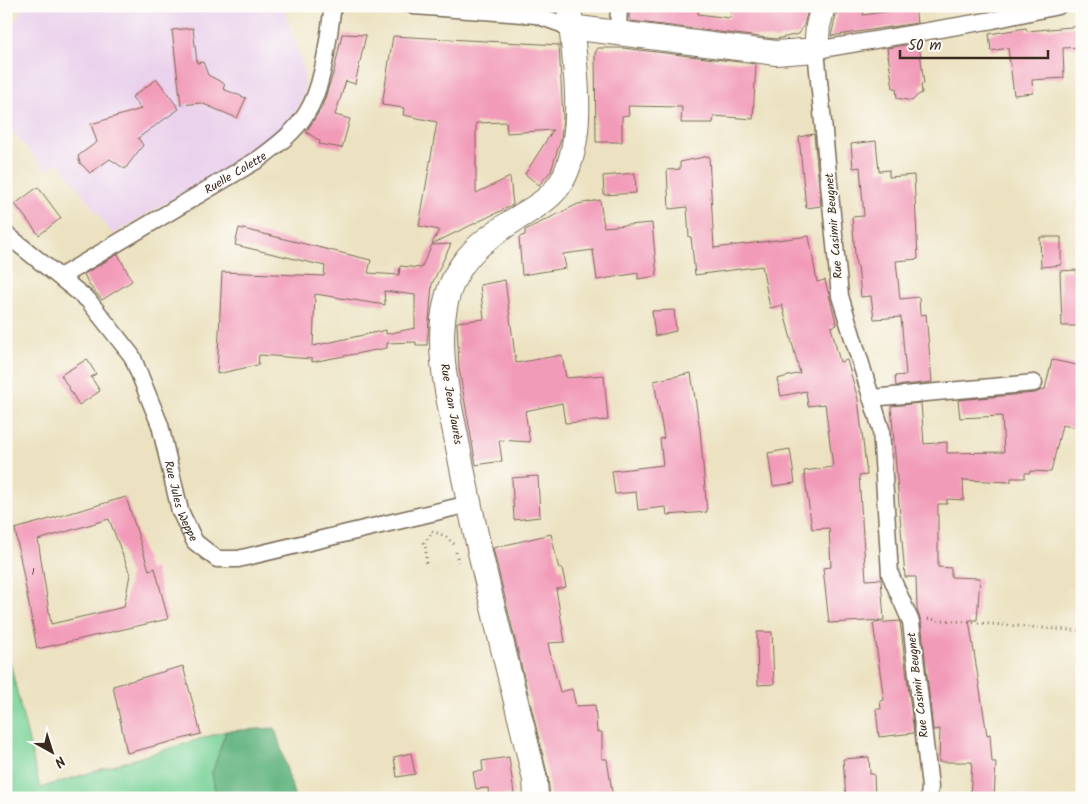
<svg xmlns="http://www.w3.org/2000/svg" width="1088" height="804" font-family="Kalam,sans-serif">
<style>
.built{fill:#ead1ec}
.green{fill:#79d298;stroke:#5a7e5b}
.forest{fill:#62b480;stroke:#4e6f4f}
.building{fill:#f29bb9;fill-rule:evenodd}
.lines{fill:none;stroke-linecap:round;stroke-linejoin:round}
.street-casing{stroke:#796a57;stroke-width:19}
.secondary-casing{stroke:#796a57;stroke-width:26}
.path{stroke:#796a57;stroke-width:3;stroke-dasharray:1 4;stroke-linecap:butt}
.street{stroke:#fff;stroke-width:16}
.secondary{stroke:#fff;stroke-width:24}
.labels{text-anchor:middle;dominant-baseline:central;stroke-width:4;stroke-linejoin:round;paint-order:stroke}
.number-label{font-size:10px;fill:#694645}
.street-label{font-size:12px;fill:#3b2a1e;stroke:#fdfcf7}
</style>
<rect width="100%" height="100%" fill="#fdfcf7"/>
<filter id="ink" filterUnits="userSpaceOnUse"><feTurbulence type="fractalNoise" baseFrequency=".02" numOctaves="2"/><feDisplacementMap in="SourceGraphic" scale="10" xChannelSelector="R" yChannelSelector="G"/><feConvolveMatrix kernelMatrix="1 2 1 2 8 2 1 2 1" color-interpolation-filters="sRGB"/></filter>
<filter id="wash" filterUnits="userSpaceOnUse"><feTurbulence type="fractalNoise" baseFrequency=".0096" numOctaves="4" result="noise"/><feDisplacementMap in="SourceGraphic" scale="20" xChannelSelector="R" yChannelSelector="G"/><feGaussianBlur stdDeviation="1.12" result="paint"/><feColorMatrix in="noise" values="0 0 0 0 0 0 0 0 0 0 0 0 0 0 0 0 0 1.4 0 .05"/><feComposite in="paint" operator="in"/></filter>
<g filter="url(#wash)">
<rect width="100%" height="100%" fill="#ece2c1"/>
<path class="built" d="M24,6H283L298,50L304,72V93L299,107L288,121L254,151L113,234L58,162L46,171L6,124V37Z"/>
<path class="green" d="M6,646L40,788L226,731L212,773L216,798H6Z"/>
<path class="forest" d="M275,728L295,798H216L212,773L226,731Z"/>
<g id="blocks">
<g class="building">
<path d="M630,6H698V14L730,18L732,6H809L804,25L799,34L776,39L631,21L629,18Z"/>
<path d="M838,6H865L863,15L915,7L917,23L831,36Z"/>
<path d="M1082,26V47L1063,48L1064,78L1032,80L1033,93L1014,95L1008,48L991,51L989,34L1026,28L1027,31Z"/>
<path d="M193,28L197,63L203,62L208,75L225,84L223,89L246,98L237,118L201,103L181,105L172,30Z"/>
<path d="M342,34L366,35L355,84L346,81L335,115L350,119L342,148L319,144L320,141L306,132L322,107L334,71Z"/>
<path d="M393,36L559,45L563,118L561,139L551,171L539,185L525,174L553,130L507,133L506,122L476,123V193L510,177L513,205L432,244L439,230L419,226L437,122L403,115L404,108L382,105Z"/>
<path d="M919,43L924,84H921L922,93L918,95L912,101L897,98L896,88H893L887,48Z"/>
<path d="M598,48H623L756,64L753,119L714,116L713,123H681L682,107L628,106L629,115L622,116V142H596L595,53Z"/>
<path d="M157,79L179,109L138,138L143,145L125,169L110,159L90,173L80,163L78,156L97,142L91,124L141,109L132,97Z"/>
<path d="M814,134L821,206L806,208L799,137Z"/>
<path d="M876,141L879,171L889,170V177L914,175L918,259L896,261L900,299L919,297L920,315L926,314L932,382L896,386L895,376L906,375L901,317L874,319L871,296L861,297L858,266H856L852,217L864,216L860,167L853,168L851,144Z"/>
<path d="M709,156L714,248L809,236L817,282L825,280L837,325L831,327L840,362L847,360L858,399L867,475L859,476L866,580L881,579L884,620L829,623L823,568L831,567L829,528L812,529L804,471L833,467L825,404L808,406L806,391L781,396L777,379L800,373L782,305L770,308L762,266L695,275L691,237H689L687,207L669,209L667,170L680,169V162Z"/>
<path d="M635,173L636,193L604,195L603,176Z"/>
<path d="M38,187L61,218L39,235L15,204Z"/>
<path d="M600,200L604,227L652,223L657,276L638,279V273L597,280L593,250L563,254L566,268L522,275L519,237L525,235V230L578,204Z"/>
<path d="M239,228L371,260L368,273L399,275L400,266L421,268L432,245L451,244L432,284L427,345H416V342L387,343V348L312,362V359L259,355L258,365L217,374L222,272L324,276L325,266L235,245ZM384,291L415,295V328L386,334V330L313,346L315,294L385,305Z"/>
<path d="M1040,237H1061V265L1041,267Z"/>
<path d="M118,254L132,281L102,300L89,285L84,274Z"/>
<path d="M1077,270V283L1082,282V299H1078L1080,326H1062L1060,271Z"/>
<path d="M505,280L516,363L562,355L566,378L604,375L608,420L565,423L562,403L525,411L530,442L499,440L502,461L476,465L459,369L457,322L484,319L480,285Z"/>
<path d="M674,310L676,331L655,336L652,311Z"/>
<path d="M87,359L96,374L91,377L100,391L79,405L61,375Z"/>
<path d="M1052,360L1082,366V429L1062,425L1051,472L1031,471L1030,473H1025V478H1011V482L963,480L964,500L947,499V504H938V567L951,568V577L980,578L977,620H969L987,735L990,734L992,762H996L994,798H970L972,762H939L940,729L933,730L921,621L917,610L916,577H905L891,406L921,403L924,444L947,442V453L1004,452L1002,416L960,418L958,400L1035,393L1045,389Z"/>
<path d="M691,373L700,430L707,512L667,515L666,507L638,510L636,492L615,494L612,471L663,465L660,439L664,438L654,381Z"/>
<path d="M790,449L795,483L773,486L768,453Z"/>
<path d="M538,476L540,517L514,520L512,478Z"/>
<path d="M126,497L149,570L155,568L168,619L37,649L15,529ZM109,519L130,574L124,607L51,624L38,540Z"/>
<path d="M551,534L559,569L562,568L566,587L556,589L565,642L548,643L551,657L560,692L572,689L576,706L595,705L597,732H602V759H607L613,798H550L548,777L493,548Z"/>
<path d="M900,621L914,733L879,737L876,709H881L880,701L884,700L873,623Z"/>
<path d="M757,632H772L774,684L758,685Z"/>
<path d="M183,666L201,734L127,753L113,686Z"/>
<path d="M411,753L415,774L397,777L394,757Z"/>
<path d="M509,757L514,794L489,798L488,788L476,789L473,772L483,771L482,761Z"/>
<path d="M869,757L870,774H874L875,798H846L843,759Z"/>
</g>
</g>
</g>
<g filter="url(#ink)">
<use href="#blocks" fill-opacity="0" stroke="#796a57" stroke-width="1"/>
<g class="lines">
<g class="street-casing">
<g id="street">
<path d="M414,6L536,15L570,27"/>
<path d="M618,31L619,6"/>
<path id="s1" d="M6,234L88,300L132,356L160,425L180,511L195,542L217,559H238L469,504"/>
<path id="s2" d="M60,277L259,159C276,146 294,133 306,114C324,87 328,38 333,6"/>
<path d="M871,398L1034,383"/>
<path d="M929,798L930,787L911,622L890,574L881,429L840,296L816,50L993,20L1058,6"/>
</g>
</g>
<g class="secondary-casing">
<g id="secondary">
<path d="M570,27L776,53L816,50L818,26L823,6"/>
<path d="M536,798L535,780C509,670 479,559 458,447C449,400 435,350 446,302C456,257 488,236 524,214C539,205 553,196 562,181C588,133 574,59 569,6"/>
</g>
</g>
<g class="path">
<path d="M432,531L445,536L454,544"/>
<path d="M456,552L458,562"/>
<path d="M426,563V549L424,543L433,532"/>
<path d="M928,619L1082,631"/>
</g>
<use href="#street" class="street"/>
<use href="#secondary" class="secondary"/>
</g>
</g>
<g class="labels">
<g class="number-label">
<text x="33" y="572">1</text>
</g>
<g class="street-label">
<text stroke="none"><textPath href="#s2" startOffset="204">Ruelle Colette</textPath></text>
<text transform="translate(834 226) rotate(-95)">Rue Casimir Beugnet</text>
<text transform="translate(451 404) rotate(80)">Rue Jean Jaurès</text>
<text stroke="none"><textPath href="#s1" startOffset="330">Rue Jules Weppe</textPath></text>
<text transform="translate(918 685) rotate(-97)">Rue Casimir Beugnet</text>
</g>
</g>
<rect width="1088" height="804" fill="none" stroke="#fdfcf7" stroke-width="25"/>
<g transform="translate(52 752) rotate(141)" stroke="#fdfcf7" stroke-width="4" paint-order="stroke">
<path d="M0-4L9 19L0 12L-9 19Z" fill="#3b2a1e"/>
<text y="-8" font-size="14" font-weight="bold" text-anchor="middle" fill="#3b2a1e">N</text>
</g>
<path d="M900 50v8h148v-8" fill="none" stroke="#3b2a1e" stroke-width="2.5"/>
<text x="908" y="50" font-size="15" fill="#3b2a1e" stroke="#fdfcf7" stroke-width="4" paint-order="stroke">50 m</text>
</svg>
